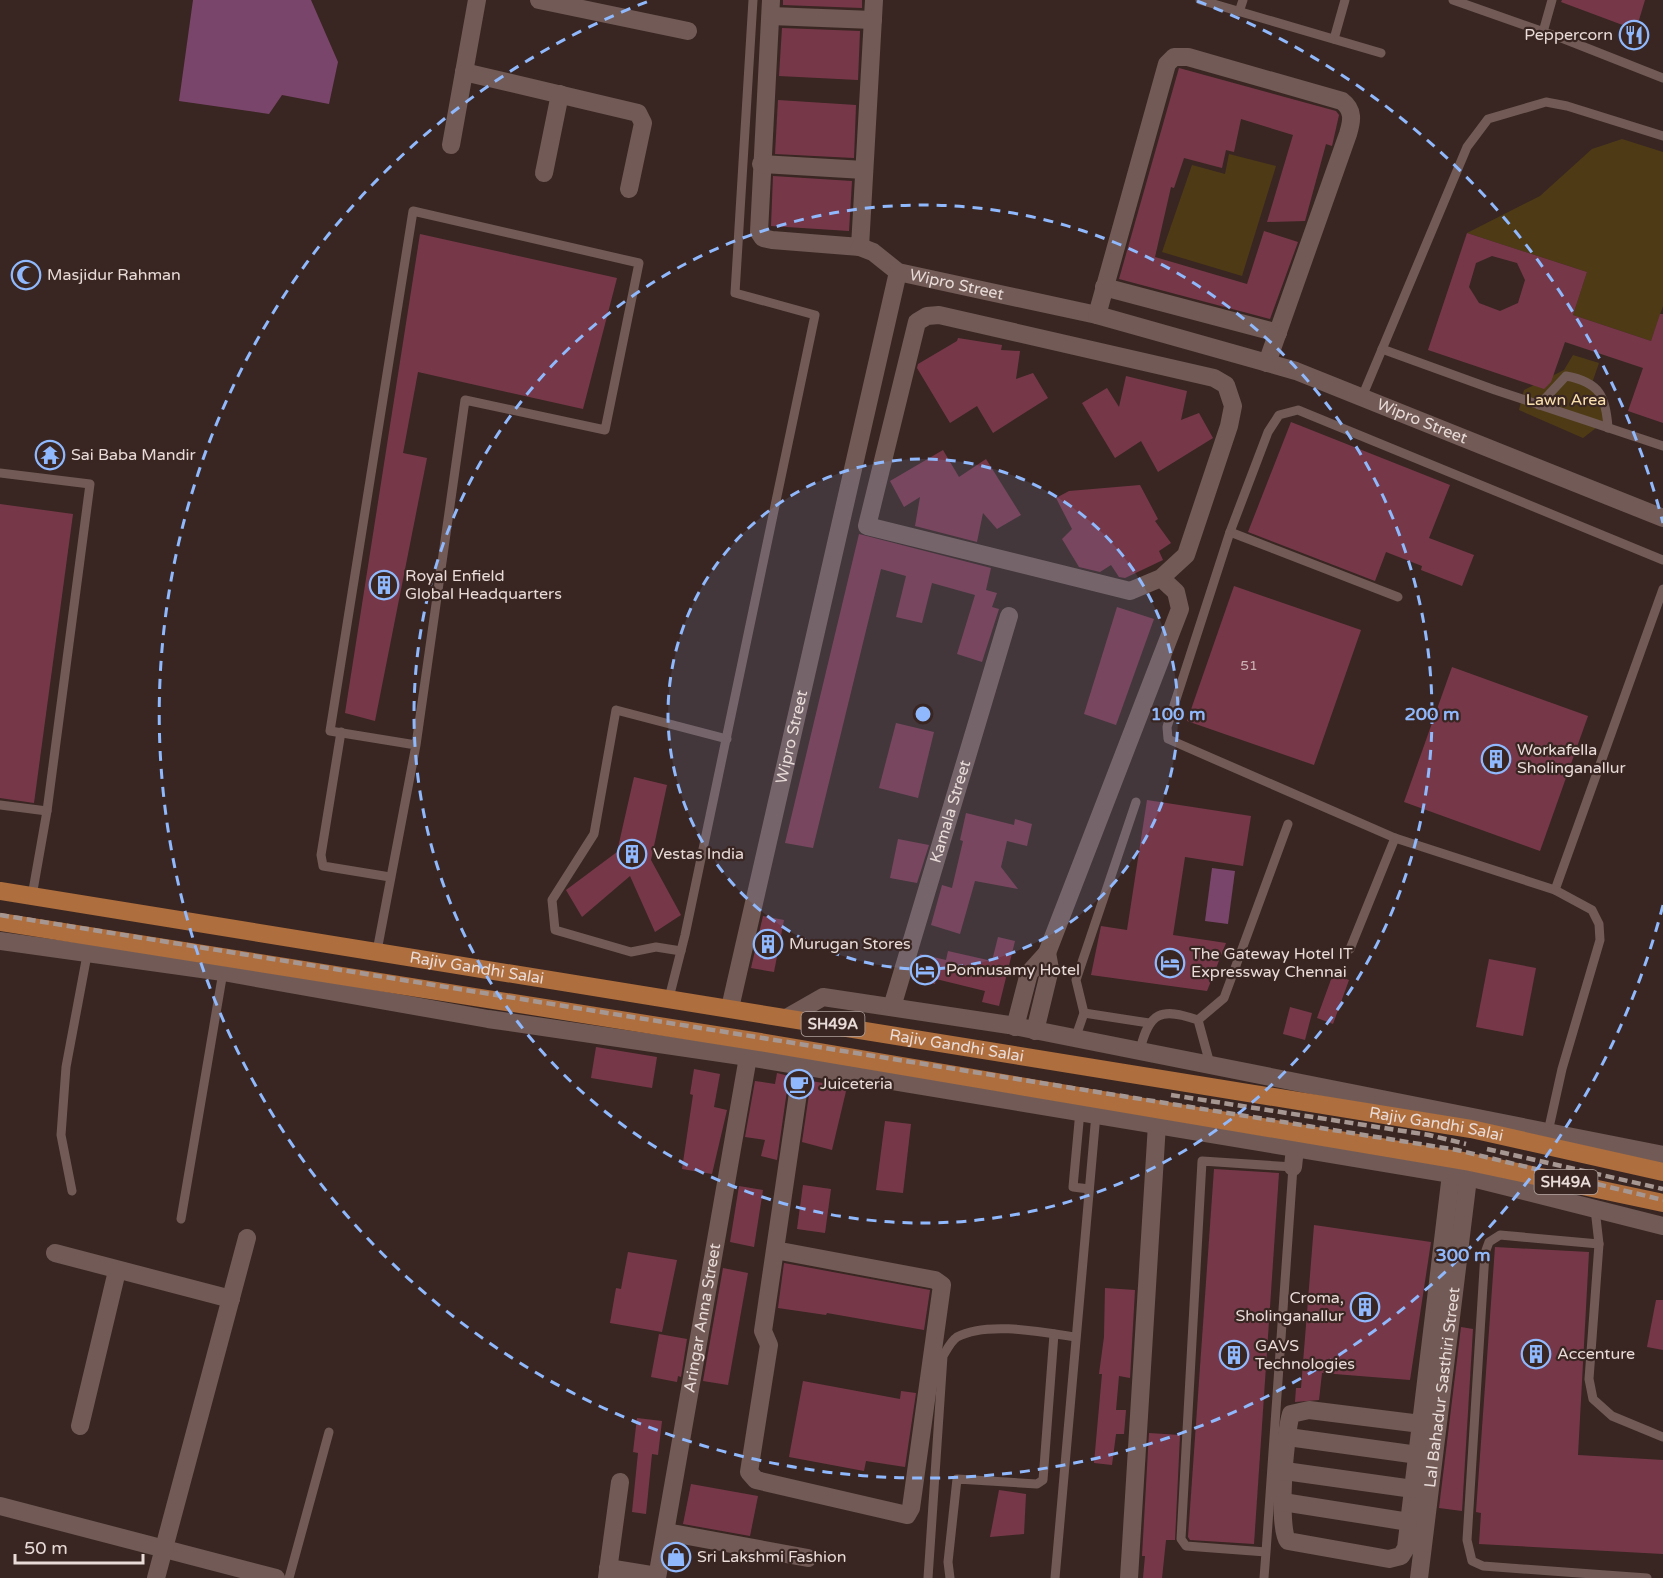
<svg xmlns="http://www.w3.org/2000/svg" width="1663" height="1578" font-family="'Varela Round',sans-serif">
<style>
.green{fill:#4e3b16}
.water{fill:#7a456b}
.building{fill:#763849;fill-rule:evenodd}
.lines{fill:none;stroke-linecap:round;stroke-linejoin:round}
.service{stroke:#725b57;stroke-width:9}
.minor{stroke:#725b57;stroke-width:18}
.tertiary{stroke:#725b57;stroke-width:18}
.primary{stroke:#ae6e3d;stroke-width:18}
.rail{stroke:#a69793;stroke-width:4.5;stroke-dasharray:9 4.5;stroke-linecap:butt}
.ring{fill:none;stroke:#8fb8fd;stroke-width:3;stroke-dasharray:10 8}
.labels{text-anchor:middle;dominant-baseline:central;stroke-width:4.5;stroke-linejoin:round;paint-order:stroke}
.number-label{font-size:14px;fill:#ccb2b4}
.shield{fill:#392622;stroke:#b4a5a1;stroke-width:1.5}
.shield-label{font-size:15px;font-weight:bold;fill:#e8dbd8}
.poi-label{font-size:16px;fill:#e8dbd8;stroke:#392622;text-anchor:start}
.street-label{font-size:16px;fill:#e8dbd8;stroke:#392622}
.park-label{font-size:16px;fill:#fbe1ae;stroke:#392622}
.centre{fill:#8fb8fd;stroke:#392622;stroke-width:3}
.ring-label{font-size:18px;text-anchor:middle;font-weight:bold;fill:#8fb8fd;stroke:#392622;stroke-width:4.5;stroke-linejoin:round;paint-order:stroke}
</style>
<rect width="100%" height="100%" fill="#392622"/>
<g class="green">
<path d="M1622,139L1663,152V306L1651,341L1573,315L1587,272L1467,233L1540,196L1592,149Z"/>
<path d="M1229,154L1276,166L1242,276L1162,252L1192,165L1225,174Z"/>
<path d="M1573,355L1599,363L1591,386L1609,418L1583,438L1519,410L1524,390L1564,370Z"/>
</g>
<g class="water">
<path d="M193,0H311L338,62L329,104L282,95L269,114L179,101Z"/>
<path d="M1212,868L1235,871L1228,924L1205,921Z"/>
</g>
<g class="building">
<path d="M783,0H862V8L783,5Z"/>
<path d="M1562,0H1645L1636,30L1561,2Z"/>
<path d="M782,28L860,31L858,80L779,76Z"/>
<path d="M1179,68L1336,111L1339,115L1332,146L1326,144L1305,221L1267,222L1293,135L1241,119L1234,152L1226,150L1222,168L1184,158L1174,188L1171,187L1155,257L1247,284L1264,231L1298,242L1270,319L1119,279Z"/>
<path d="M778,100L856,105L854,158L775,154Z"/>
<path d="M773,176L852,181L849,231L771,226Z"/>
<path d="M1467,233L1587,272L1573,315L1651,341L1660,314H1663V423L1628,411L1643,368L1565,342L1551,382L1544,389L1428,350ZM1492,256L1517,263L1525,280L1518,303L1500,311L1479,303L1469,287L1476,263Z"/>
<path d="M420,234L617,278L583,409L418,372L403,453L427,458L375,721L345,713Z"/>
<path d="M958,338L1002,345L1001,350L1020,351L1016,379L1033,373L1048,398L993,433L977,406L950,423L917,368L918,364L957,341Z"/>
<path d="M1126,376L1187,391L1181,420L1199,413L1213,438L1158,472L1141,441L1115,458L1082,403L1107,388L1119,407Z"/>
<path d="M1291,422L1450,485L1429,538L1474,555L1462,586L1421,570L1422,566L1386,552L1375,581L1248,532Z"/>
<path d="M943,450L959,477L986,459L1021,515L997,529L983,513L977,542L915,526L920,497L904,507L890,481Z"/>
<path d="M1140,485L1158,519L1155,521L1171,543L1159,551L1163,560L1125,578L1119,577L1111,565L1100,572L1079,567L1062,539L1072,529L1056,498L1069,491Z"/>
<path d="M0,504L73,514L34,803L0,798Z"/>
<path d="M859,534L991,568L986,590L997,593L992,607L999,609L982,662L957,654L975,595L932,583L922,623L896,617L906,576L881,569L813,848L785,843Z"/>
<path d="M1234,586L1361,630L1314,765L1187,721Z"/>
<path d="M1117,607L1154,619L1116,725L1084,714Z"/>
<path d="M1452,667L1588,716L1540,851L1404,802Z"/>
<path d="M896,723L934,732L918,798L879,788Z"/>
<path d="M634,777L667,785L651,860L681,915L655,932L630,876L582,917L566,890L617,852Z"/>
<path d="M1147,800L1251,816L1243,866L1185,857L1173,935L1226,943L1207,991L1091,975L1101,926L1127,930Z"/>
<path d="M966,813L1014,825L1015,819L1032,824L1027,846L1007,841L1001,867L1018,889L975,881L960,934L931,925L942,885L952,888L963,841L960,840Z"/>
<path d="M898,839L929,845L917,883L890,878Z"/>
<path d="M763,916L784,920L774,972L751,968Z"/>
<path d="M998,937L1015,941L999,1006L982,1002L985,991L936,979L935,984L912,979L920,954L946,960L948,951L992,961Z"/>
<path d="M1489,959L1536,968L1523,1036L1476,1027Z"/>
<path d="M1333,974L1349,980L1333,1024L1317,1018Z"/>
<path d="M1290,1007L1312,1013L1305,1040L1283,1034Z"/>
<path d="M596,1047L657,1057L652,1088L591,1078Z"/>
<path d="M694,1069L720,1074L714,1107L727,1110L712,1174L682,1169L693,1095L690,1094Z"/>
<path d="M777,1073L789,1076L777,1160L761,1156L765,1140L745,1137L755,1081L775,1084Z"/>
<path d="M811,1081L847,1087L832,1150L802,1142Z"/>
<path d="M885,1121L911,1124L903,1193L876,1190Z"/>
<path d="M1214,1169L1279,1173L1254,1544L1190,1540L1188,1537Z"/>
<path d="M803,1185L831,1189L825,1233L797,1229Z"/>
<path d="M739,1186L763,1190L754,1247L730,1242Z"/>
<path d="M1314,1225L1431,1242L1410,1380L1322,1373L1319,1400L1295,1402L1296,1388H1301Z"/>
<path d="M1495,1247L1589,1252L1578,1455L1663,1460V1554L1479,1544L1481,1513L1476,1512Z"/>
<path d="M628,1252L677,1260L662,1332L610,1323L616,1288L621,1289Z"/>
<path d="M784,1263L930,1290L924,1330L827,1313L826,1315L778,1308Z"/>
<path d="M723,1268L748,1273L728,1385L703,1381Z"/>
<path d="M1105,1288L1135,1290L1130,1378L1119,1376L1116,1410H1126L1124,1434H1116L1112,1465L1094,1463L1102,1374H1099L1104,1337Z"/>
<path d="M1656,1300H1663V1350L1647,1347Z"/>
<path d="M1461,1327L1473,1329L1462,1511L1439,1508Z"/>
<path d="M659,1334L687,1339L681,1377L678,1376L677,1382L651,1377Z"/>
<path d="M803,1381L900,1399L901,1391L916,1393L905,1467L866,1461L864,1471L789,1457Z"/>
<path d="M637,1418L662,1421L658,1455L652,1454L646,1514L632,1512L638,1453L633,1452Z"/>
<path d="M1149,1433L1180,1435L1175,1540H1166L1162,1578H1143L1145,1556H1142Z"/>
<path d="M691,1484L758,1496L750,1536L683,1524Z"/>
<path d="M999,1490L1026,1494L1024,1534L990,1537Z"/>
</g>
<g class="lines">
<g class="service">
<path d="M1200,0L1381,53"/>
<path d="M1453,0L1564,39L1663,78"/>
<path d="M1239,12L1243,0"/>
<path d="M1543,32L1552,0"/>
<path d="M1334,39L1345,0"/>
<path d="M1382,349L1495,390L1663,446"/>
<path d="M1362,397L1467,147L1488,119L1546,102L1567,106L1663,136"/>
<path d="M1539,405L1566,376C1600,382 1606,397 1608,428"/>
<path d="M0,473L90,484L47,811L32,896"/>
<path d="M1230,532L1398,597"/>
<path d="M341,732L321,855L323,866L390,877"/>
<path d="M0,805L47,811"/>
<path d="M1555,890L1663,589"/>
<path d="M1350,949L1395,838"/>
<path d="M377,951L416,745L465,400L605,430L639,263L413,211L330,731L416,745"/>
<path d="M681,951L656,947L631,952L555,930L552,900L594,834L616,710L727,739"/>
<path d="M669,998L685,935L815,315L735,293L753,0"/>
<path d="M1084,1013L1149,1023"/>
<path d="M1198,1020L1224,998L1288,824"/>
<path d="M1075,1039L1084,1013L1076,980L1136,802"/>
<path d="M1140,1050C1149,1012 1161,1007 1198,1020L1210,1064"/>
<path d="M1080,1111L1073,1187L1089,1189"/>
<path d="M1548,1132L1562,1069L1600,940L1599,924L1592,910L1555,890L1395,838L1168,739L1167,727L1230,532L1268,432L1279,415L1298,410L1663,560"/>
<path d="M72,1191L61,1135L66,1067L87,955"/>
<path d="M1595,1209L1599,1244L1589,1379L1593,1399L1612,1416L1663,1437"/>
<path d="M181,1219L223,972"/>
<path d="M1599,1244L1500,1235L1489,1242L1485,1253L1467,1540L1472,1561L1483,1566L1647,1578"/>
<path d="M289,1578L329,1432"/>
<path d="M928,1578L943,1356C946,1351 951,1341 957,1337C987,1321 1042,1332 1075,1337"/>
<path d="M950,1578L948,1562L957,1479L1037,1484L1043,1480L1054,1334"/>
<path d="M1055,1578L1096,1114"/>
<path d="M1264,1578L1266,1552L1293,1167L1202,1161L1181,1539L1186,1546L1266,1552"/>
</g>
<g class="minor">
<path d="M539,0L688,31"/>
<path d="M771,0L759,232L763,238L772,240L860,247L874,0"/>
<path d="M771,16L873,20"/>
<path d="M464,72L638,113L643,123L629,189"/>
<path d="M451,145L477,0"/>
<path d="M761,164L864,170"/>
<path d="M544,173L560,94"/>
<path id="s1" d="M860,247L873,252L898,272L1097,315L1296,371L1663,518"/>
<path d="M1104,287L1278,333"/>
<path d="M1097,315L1167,64L1174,57H1188L1342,101C1354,110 1352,121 1348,134L1267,363"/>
<path id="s2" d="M892,1007L1009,616"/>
<path id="s3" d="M730,1008L898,272"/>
<path d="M1015,1027L1029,973L1047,953L1180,609L1176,592L1161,578L1186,555L1229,426L1233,406L1226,385L1214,378L939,315L927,316L917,322L867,526L1130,591L1161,578"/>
<path d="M1035,1031L1050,969L1047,953"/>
<path d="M1293,1167L1295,1148"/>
<path d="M775,1250L935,1280L942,1285L911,1508L907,1515L756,1480L749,1472L769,1345L763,1331L802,1066"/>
<path d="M55,1253L231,1299"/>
<path d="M1421,1424L1309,1410L1291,1414C1285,1433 1277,1528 1288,1541L1389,1559L1401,1556L1406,1548L1451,1174"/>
<path d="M80,1426L117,1271"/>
<path d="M1288,1437L1418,1455"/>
<path d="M1285,1471L1413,1489"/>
<path d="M1283,1502L1409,1522"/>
<path d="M0,1506L276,1578"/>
<path d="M666,1532L808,1558"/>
<path d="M608,1568L657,1576"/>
<path d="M156,1578L247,1238"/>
<path d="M607,1578L620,1482"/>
<path id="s4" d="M657,1578L748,1057"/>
<path d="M1129,1578L1157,1124"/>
<path id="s5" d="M1419,1578L1470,1162"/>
</g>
<g class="tertiary">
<path d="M0,941L223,972L488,1019L748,1057L1427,1170L1468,1177L1663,1226"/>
<path d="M788,1017L823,997L1009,1025L1663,1155"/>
</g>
<g class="primary">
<path id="s6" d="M0,891L1471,1129L1663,1172"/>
<path d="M0,922L760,1042L1470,1162L1663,1203"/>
</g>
<g class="rail">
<path d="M0,915L1457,1150L1663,1200"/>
<path d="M1171,1095L1429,1135L1466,1144"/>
<path d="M1487,1149L1663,1189"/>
</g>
</g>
<circle cx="923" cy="714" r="255" fill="#8fb8fd" fill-opacity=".12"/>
<g class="ring">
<circle cx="923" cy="714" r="255"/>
<circle cx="923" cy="714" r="509"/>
<path d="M1663 905A764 764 0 1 1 649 1M1197 1A764 764 0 0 1 1663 523"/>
</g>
<defs>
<g id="restaurant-ring" transform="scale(1.5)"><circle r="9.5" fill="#392622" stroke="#8fb8fd" stroke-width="1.5"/><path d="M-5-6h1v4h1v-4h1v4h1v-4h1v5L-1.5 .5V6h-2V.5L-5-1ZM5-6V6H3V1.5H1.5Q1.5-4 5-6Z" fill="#8fb8fd"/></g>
<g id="mosque-ring" transform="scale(1.5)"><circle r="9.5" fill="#392622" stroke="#8fb8fd" stroke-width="1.5"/><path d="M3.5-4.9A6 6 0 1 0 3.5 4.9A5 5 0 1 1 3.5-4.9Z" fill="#8fb8fd"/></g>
<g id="temple-ring" transform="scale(1.5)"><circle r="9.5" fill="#392622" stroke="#8fb8fd" stroke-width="1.5"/><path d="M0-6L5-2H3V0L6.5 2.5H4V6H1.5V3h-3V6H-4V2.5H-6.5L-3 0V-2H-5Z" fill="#8fb8fd"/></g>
<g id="building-ring" transform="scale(1.5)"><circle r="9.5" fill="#392622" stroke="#8fb8fd" stroke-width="1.5"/><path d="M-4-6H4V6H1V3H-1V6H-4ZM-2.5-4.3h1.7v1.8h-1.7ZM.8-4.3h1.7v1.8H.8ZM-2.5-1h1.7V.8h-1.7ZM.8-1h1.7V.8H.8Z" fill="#8fb8fd"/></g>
<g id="hotel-ring" transform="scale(1.5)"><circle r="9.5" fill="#392622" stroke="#8fb8fd" stroke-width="1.5"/><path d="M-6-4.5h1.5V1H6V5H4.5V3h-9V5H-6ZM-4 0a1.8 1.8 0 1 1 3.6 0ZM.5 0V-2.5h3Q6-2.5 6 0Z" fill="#8fb8fd"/></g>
<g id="cafe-ring" transform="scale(1.5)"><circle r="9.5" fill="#392622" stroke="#8fb8fd" stroke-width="1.5"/><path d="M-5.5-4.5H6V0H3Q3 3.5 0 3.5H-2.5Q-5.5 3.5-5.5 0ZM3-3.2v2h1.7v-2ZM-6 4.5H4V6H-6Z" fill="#8fb8fd"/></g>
<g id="shop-ring" transform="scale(1.5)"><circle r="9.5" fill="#392622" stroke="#8fb8fd" stroke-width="1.5"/><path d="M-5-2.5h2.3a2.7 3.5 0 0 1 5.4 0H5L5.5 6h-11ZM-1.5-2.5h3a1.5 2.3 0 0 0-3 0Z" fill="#8fb8fd"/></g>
</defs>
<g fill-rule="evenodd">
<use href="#restaurant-ring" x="1634" y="35"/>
<use href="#mosque-ring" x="26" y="275"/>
<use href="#temple-ring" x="50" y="455"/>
<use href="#building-ring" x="384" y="585"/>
<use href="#building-ring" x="1496" y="759"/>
<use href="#building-ring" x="632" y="854"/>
<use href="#building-ring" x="768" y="944"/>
<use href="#hotel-ring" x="1170" y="963"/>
<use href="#hotel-ring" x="925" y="970"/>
<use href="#cafe-ring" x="799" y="1084"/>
<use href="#building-ring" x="1365" y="1307"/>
<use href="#building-ring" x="1536" y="1354"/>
<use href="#building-ring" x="1234" y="1355"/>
<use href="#shop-ring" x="676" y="1557"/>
</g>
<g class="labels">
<g class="number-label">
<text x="1249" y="665">51</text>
</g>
<g class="shield">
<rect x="801.5" y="1012" width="63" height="24" rx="4.5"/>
<rect x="1534.5" y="1170" width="63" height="24" rx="4.5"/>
</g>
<g class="shield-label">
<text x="833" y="1024">SH49A</text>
<text x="1566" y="1182">SH49A</text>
</g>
<g class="poi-label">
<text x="1613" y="35" text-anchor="end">Peppercorn</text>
<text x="47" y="275">Masjidur Rahman</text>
<text x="71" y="455">Sai Baba Mandir</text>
<text x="405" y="576">Royal Enfield<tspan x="405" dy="18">Global Headquarters</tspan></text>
<text x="1517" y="750">Workafella<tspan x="1517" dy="18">Sholinganallur</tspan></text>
<text x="653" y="854">Vestas India</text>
<text x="789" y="944">Murugan Stores</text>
<text x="1191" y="954">The Gateway Hotel IT<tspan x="1191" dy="18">Expressway Chennai</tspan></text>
<text x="946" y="970">Ponnusamy Hotel</text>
<text x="820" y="1084">Juiceteria</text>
<text x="1344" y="1298" text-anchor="end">Croma,<tspan x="1344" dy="18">Sholinganallur</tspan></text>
<text x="1255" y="1346">GAVS<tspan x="1255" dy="18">Technologies</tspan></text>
<text x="1557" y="1354">Accenture</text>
<text x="697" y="1557">Sri Lakshmi Fashion</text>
</g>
<g class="street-label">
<text stroke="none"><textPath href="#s1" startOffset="106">Wipro Street</textPath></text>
<text stroke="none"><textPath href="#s1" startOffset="592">Wipro Street</textPath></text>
<text stroke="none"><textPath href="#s3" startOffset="278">Wipro Street</textPath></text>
<text stroke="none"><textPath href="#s2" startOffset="204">Kamala Street</textPath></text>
<text stroke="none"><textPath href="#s6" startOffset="483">Rajiv Gandhi Salai</textPath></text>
<text stroke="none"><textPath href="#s6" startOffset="969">Rajiv Gandhi Salai</textPath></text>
<text stroke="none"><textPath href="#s6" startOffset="1455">Rajiv Gandhi Salai</textPath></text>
<text stroke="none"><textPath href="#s4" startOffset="264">Aringar Anna Street</textPath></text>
<text stroke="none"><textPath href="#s5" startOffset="192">Lal Bahadur Sasthiri Street</textPath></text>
</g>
<g class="park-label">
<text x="1566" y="400">Lawn Area</text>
</g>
</g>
<circle cx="923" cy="714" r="9" class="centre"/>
<g class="ring-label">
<text x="1178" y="720">100 m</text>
<text x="1432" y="720">200 m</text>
<text x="1463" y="1261">300 m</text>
</g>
<path d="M15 1554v9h128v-9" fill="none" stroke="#e8dbd8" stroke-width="3"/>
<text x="24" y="1554" font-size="18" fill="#e8dbd8" stroke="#392622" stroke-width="4.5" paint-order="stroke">50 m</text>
</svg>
